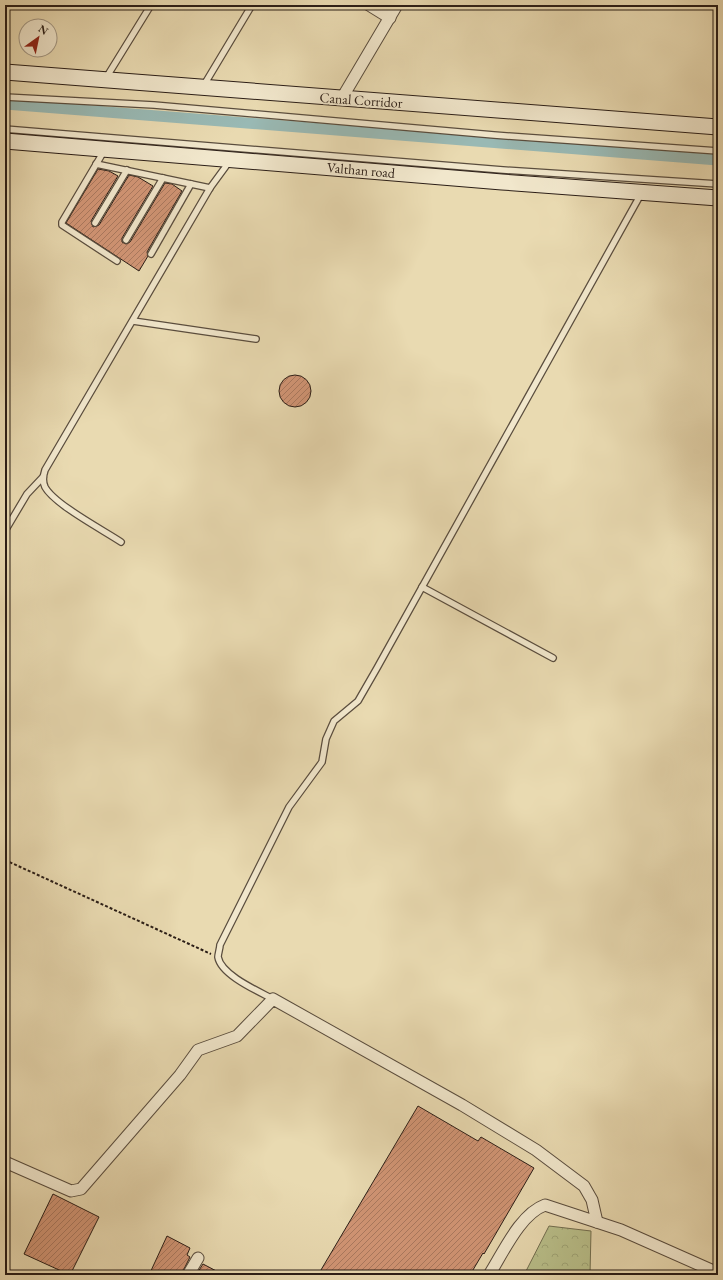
<svg xmlns="http://www.w3.org/2000/svg" width="723" height="1280" font-family="'EB Garamond',serif">
<style>
.forest{fill:url(#forest-crowns);stroke:#726e50}
.lines{fill:none;stroke-linecap:round;stroke-linejoin:round}
.canal{stroke:#99b9b4;stroke-width:11}
.building{fill:url(#building-hatch);stroke:#2b1e17}
.lane-casing{stroke:#5a4d3e;stroke-width:8}
.street-casing{stroke:#5a4d3e;stroke-width:13}
.secondary-casing{stroke:#2b1e17;stroke-width:17}
.path{stroke:#2b1e17;stroke-width:2;stroke-dasharray:3 2;stroke-linecap:butt}
.lane{stroke:#f1e7cc;stroke-width:5.5}
.street{stroke:#f1e7cc;stroke-width:11}
.secondary{stroke:#f1e7cc;stroke-width:15}
.labels{text-anchor:middle;dominant-baseline:central;stroke-width:3.5;stroke-linejoin:round;paint-order:stroke}
.street-label{font-size:14px;fill:#2b1e17;stroke:#f1e7cc}
</style>
<defs>
<pattern id="forest-crowns" width="20" height="18" patternUnits="userSpaceOnUse"><rect width="20" height="18" fill="#b9bf8a"/><path d="M2 6a3 3 0 1 1 6 0M12 15a3 3 0 1 1 6 0" fill="none" stroke="#9fa476"/></pattern>
<pattern id="building-hatch" width="6" height="6" patternUnits="userSpaceOnUse"><rect width="6" height="6" fill="#d19575"/><path d="M-1 1l2-2M0 6l6-6M5 7l2-2" fill="none" stroke="#aa795f"/></pattern>
</defs>
<rect width="100%" height="100%" fill="#e9dab1"/>
<filter id="stains"><feTurbulence type="fractalNoise" baseFrequency=".005" numOctaves="4"/><feColorMatrix values="0 0 0 0 .2 0 0 0 0 .09 0 0 0 0 .02 0 0 0 .5 -.17"/></filter>
<radialGradient id="worn" r=".72"><stop offset=".6" stop-color="#630" stop-opacity="0"/><stop offset="1" stop-color="#630" stop-opacity=".3"/></radialGradient>
<path class="forest" d="M549,1226L591,1231L590,1275H524Z"/>
<g class="lines">
<path class="canal" d="M5,104L718,160"/>
</g>
<g class="building">
<path d="M98,169L109,171L118,176L91,221L93,227L99,225L129,175L138,177L153,186L122,238V242L126,244L130,242L165,183L172,184L182,191L147,252L148,256L139,271L66,223Z"/>
<circle cx="295" cy="391" r="16"/>
<path d="M418,1106L478,1141L481,1137L534,1168L484,1254L483,1253L470,1275H318Z"/>
<path d="M53,1194L99,1217L70,1275L24,1254Z"/>
<path d="M167,1236L190,1248L187,1255L190,1257L181,1275H149Z"/>
<path d="M203,1264L224,1275H196Z"/>
</g>
<g class="lines">
<g class="lane-casing">
<g id="lane">
<path d="M106,78L151,5"/>
<path d="M204,85L252,5"/>
<path d="M5,97L154,105L494,135L718,151"/>
<path d="M5,129L503,170L718,184"/>
<path d="M104,151L62,222V225L117,261"/>
<path d="M96,164L210,188"/>
<path d="M95,223L127,170"/>
<path d="M126,240L163,178"/>
<path d="M151,254L191,184"/>
<path d="M133,321L256,339"/>
<path d="M5,531L27,494L43,477"/>
<path d="M121,542C103,530 54,504 45,487C42,481 43,476 45,470L210,188L229,162"/>
<path d="M422,587L553,658"/>
<path d="M273,999C258,991 221,975 218,957C218,954 220,948 220,945L289,807L322,762L326,739L334,721L358,701L377,668L641,194"/>
</g>
</g>
<g class="street-casing">
<g id="street">
<path d="M369,5L390,18"/>
<path d="M342,98L397,5"/>
<path d="M5,1162L71,1191L81,1189L180,1075L198,1050L237,1036L273,999L462,1105L536,1150L584,1186L592,1200L597,1222"/>
<path d="M188,1275L198,1258"/>
<path d="M489,1275C503,1253 520,1214 545,1205L621,1230L718,1273"/>
</g>
</g>
<g class="secondary-casing">
<g id="secondary">
<path d="M5,72L718,127"/>
<path d="M5,141L502,182L718,198"/>
</g>
</g>
<path class="path" d="M5,860L211,954"/>
<use href="#lane" class="lane"/>
<use href="#street" class="street"/>
<use href="#secondary" class="secondary"/>
</g>
<g class="labels">
<g class="street-label">
<text transform="translate(361 100) rotate(4)">Canal Corridor</text>
<text transform="translate(361 170) rotate(5)">Valthan road</text>
</g>
</g>
<rect width="723" height="1280" fill="none" stroke="#e9dab1" stroke-width="20"/>
<rect x="6" y="6" width="711" height="1268" fill="none" stroke="#2b1e17" stroke-width="2"/>
<rect x="10" y="10" width="703" height="1260" fill="none" stroke="#2b1e17"/>
<g transform="translate(38 38) rotate(33)"><circle r="19" fill="#f1e7cc" stroke="#a29784"/>
<path d="M0-3L7 15L0 10L-7 15Z" fill="#8f2418"/>
<text y="-6" font-size="11" font-weight="bold" text-anchor="middle" fill="#2b1e17">N</text>
</g>
<rect width="100%" height="100%" filter="url(#stains)"/>
<rect width="100%" height="100%" fill="url(#worn)"/>
</svg>
